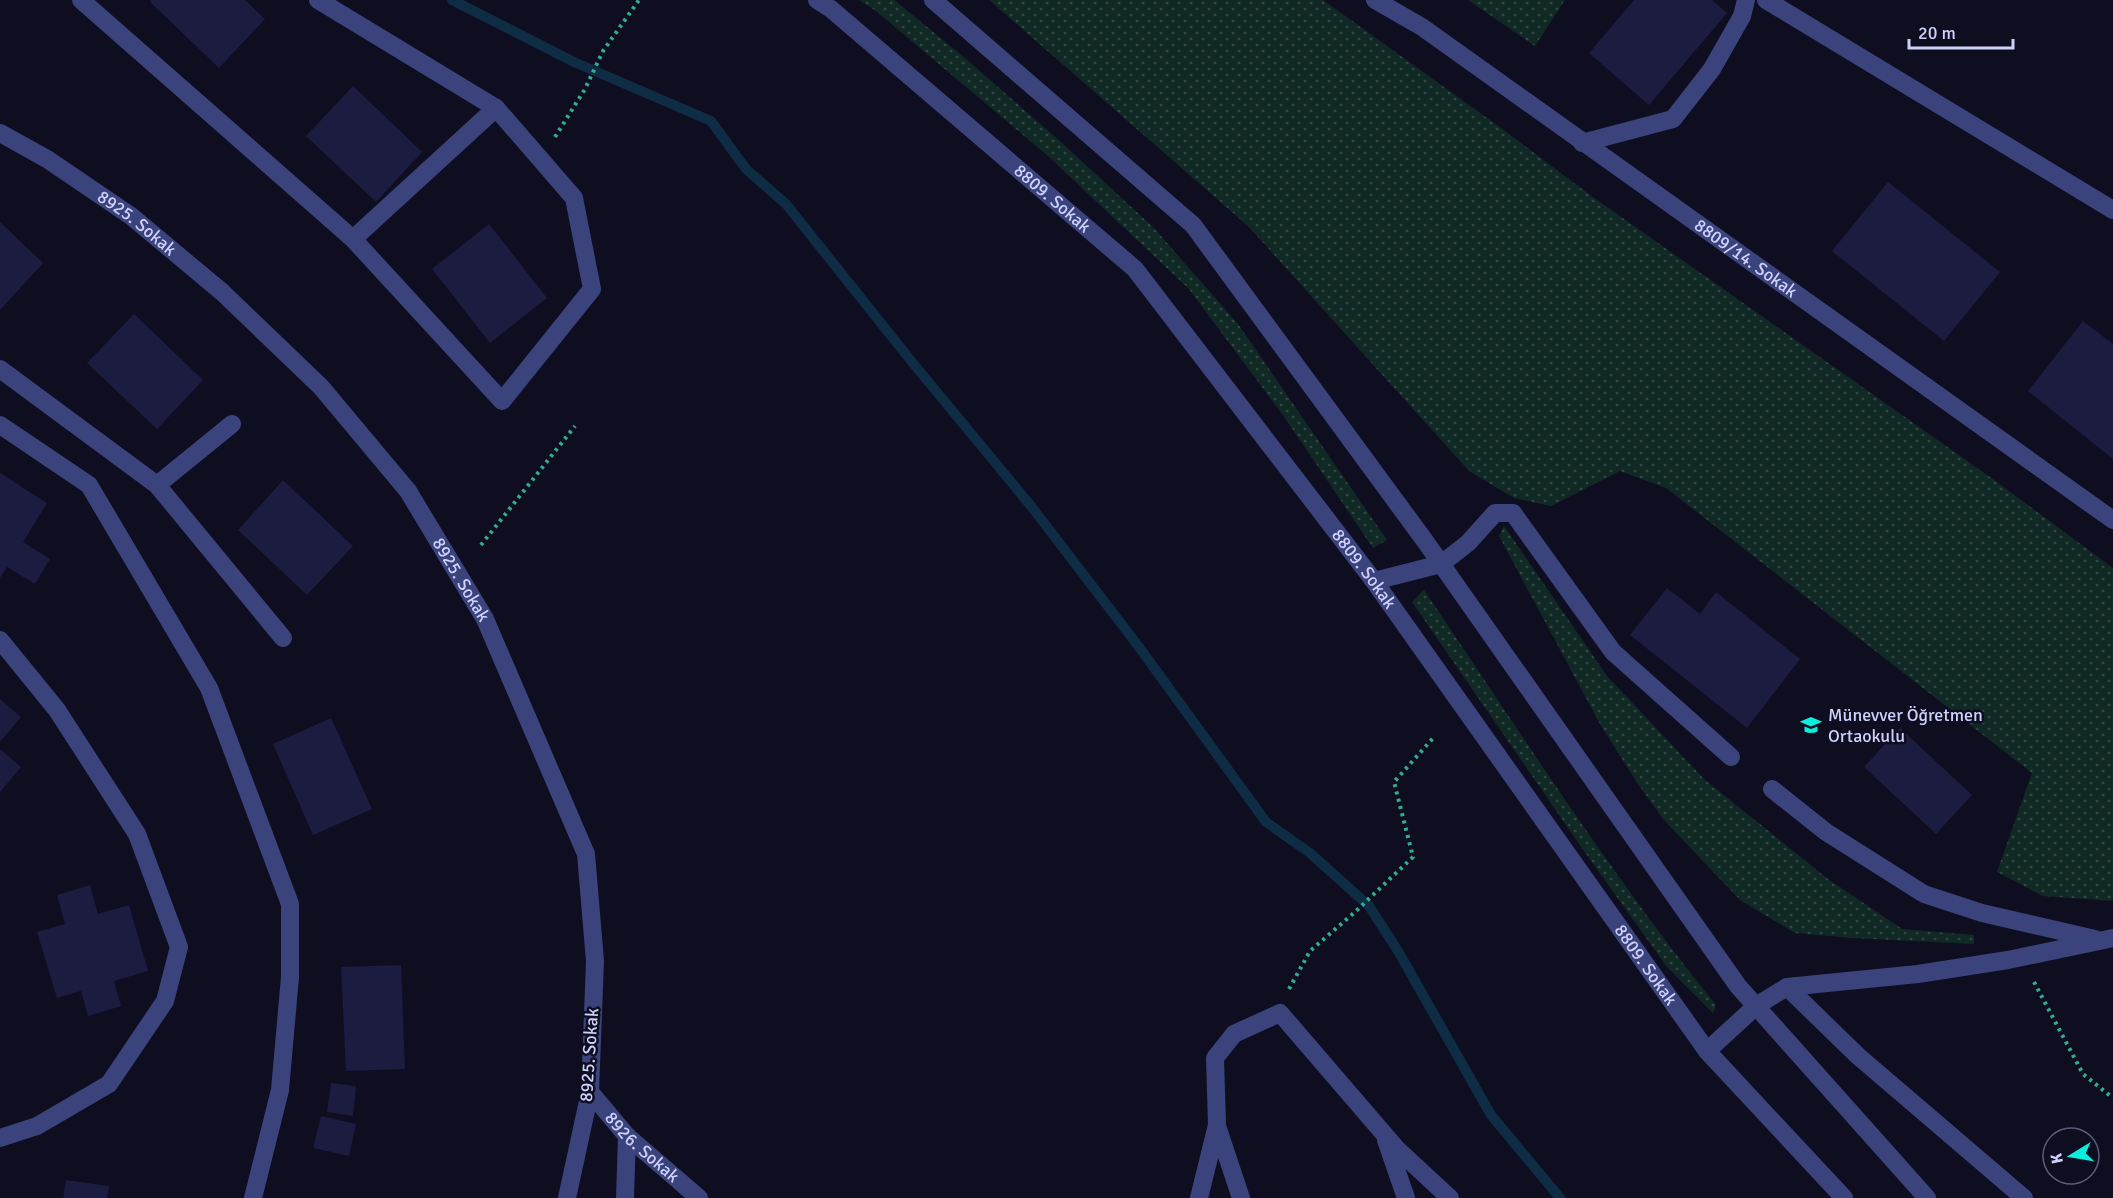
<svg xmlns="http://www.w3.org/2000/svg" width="2113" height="1198" font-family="Signika,sans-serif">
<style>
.grass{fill:url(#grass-dots)}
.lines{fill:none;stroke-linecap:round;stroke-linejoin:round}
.stream{stroke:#0e2c43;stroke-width:10}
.building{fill:#1c1b40}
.path{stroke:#33ac90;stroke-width:4;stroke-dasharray:3 4.5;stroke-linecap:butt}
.minor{stroke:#3b437d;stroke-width:18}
.labels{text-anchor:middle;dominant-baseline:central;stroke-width:5;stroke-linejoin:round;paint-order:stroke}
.street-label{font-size:18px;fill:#cfd1fd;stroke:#0e0e20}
.poi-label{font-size:18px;fill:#cfd1fd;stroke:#0e0e20;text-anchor:start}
</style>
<defs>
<pattern id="grass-dots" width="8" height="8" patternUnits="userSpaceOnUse" patternTransform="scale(1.5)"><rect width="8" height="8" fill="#112924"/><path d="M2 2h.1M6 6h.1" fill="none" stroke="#334745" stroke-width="1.8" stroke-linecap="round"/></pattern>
</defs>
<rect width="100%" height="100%" fill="#0e0e20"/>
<g class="grass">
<path d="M859,0H894L898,3L966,59L1062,143L1153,227L1238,324L1387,540L1373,548L1285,418L1189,289L1048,156L876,11Z"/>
<path d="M989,0H1323L1501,128L1590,195L1990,477L2113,568V901L2043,896L1997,872L2032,773L1666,488L1620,471L1551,506L1514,498L1469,471L1248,226Z"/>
<path d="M1468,0H1565L1535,46Z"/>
<path d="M1504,526L1607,676L1705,780L1828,879L1902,929L1974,935V944L1852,938L1795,933L1740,900L1663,819L1638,784L1600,724L1499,536Z"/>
<path d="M1424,590C1519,730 1610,874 1716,1005L1713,1013L1667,967L1584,851L1412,602Z"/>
</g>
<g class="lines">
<path class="stream" d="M452,0L574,62L711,121L746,169L786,204L912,362L1031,506L1139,647L1266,822L1310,853L1369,906L1398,951L1491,1115L1560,1198"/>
</g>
<g class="building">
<path d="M151,0H245L265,19L219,68L150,2Z"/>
<path d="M1634,0H1712L1727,13L1649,105L1589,53Z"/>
<path d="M353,86L422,152L376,202L306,136Z"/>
<path d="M1888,182L2000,272L1944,341L1832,251Z"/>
<path d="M0,222L43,263L0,310Z"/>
<path d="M489,224L547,298L490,343L432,269Z"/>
<path d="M134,314L203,380L157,429L87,363Z"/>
<path d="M2083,321L2113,344V459L2028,391Z"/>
<path d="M0,473L47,503L23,542L50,559L35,584L7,567L0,578Z"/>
<path d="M283,480L353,546L307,595L238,530Z"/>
<path d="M1667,588L1700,614L1716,592L1800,659L1747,728L1630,635Z"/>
<path d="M0,699L21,717L0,742Z"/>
<path d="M331,718L372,809L313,835L273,744Z"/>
<path d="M1900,728L1972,795L1936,834L1864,767Z"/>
<path d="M0,749L21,767L0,792Z"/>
<path d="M90,885L98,914L129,905L148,971L114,981L121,1006L88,1016L81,991L57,998L37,932L65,924L57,895Z"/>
<path d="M401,965L405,1069L346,1071L341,967Z"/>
<path d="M331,1083L356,1086L353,1116L327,1112Z"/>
<path d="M321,1116L356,1124L349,1156L313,1148Z"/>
<path d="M66,1180L109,1186L107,1198H63Z"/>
</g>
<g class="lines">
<g class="path">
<path d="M555,137L585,89L603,51L639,0"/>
<path d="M481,545L575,426"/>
<path d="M2034,982L2083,1074L2113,1098"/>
<path d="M1289,989L1310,951L1355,912L1413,857L1394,782L1434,737"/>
</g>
<g class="minor">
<path d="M81,0L353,239L502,401L592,289L574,198L496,108L318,0"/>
<path id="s1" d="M817,0L831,9L1135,269L1374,581L1707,1051L1844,1198"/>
<path d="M933,0L1193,225L1425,541L1738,986L1927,1198"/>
<path id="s2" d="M1375,0L1422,27L2113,520"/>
<path d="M1766,0L2113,210"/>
<path id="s3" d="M0,133L47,159L131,216L222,292L321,387L408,491L485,619L586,854L595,961L590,1092L567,1198"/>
<path d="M1582,143L1673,119L1712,69L1742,16L1746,0"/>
<path d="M353,239L496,108"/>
<path d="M0,369L157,485L232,424"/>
<path d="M0,425L89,485L209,688L290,904V977L280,1090L253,1198"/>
<path d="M157,485L283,638"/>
<path d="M1374,581L1441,564L1468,543L1495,513H1513L1613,652L1731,757"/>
<path d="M0,640L57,710L137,834L179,947L165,1001L109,1084L37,1126L0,1138"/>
<path d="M1772,789L1826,832L1924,894L1982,913L2095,939"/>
<path d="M1787,987L1858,1056L2024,1198"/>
<path d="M1707,1051L1756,1006L1787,987L1918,974L2008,960L2113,938"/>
<path id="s4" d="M590,1092L627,1136L699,1198"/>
<path d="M1217,1126L1241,1198"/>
<path d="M1386,1140L1406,1198"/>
<path d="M625,1198L627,1136"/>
<path d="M1199,1198L1217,1125L1215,1058L1234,1034L1280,1013L1397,1149L1450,1198"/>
</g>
</g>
<defs>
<g id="school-bare" transform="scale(1.62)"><path d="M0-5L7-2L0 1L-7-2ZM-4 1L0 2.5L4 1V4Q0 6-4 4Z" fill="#0beddd" stroke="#0e0e20" stroke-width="2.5" paint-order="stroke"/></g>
</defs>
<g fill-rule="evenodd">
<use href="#school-bare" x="1811" y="725"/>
</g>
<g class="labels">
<g class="street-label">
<text stroke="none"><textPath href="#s1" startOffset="308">8809. Sokak</textPath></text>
<text stroke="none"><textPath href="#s3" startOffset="164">8925. Sokak</textPath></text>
<text stroke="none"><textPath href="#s2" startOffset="452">8809/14. Sokak</textPath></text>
<text stroke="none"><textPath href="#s1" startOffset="794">8809. Sokak</textPath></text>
<text stroke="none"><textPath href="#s3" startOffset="650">8925. Sokak</textPath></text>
<text stroke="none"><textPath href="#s1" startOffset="1280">8809. Sokak</textPath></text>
<text transform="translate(589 1055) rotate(-86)">8925. Sokak</text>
<text stroke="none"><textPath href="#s4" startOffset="76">8926. Sokak</textPath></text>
</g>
<g class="poi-label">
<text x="1828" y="715">Münevver Öğretmen<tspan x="1828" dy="21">Ortaokulu</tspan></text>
</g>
</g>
<g transform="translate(2071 1156) rotate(259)"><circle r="28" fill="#0e0e20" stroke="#5b5c78" stroke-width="1.5"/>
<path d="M0-4.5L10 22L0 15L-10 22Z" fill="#0beddd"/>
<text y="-9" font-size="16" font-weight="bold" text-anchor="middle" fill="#cfd1fd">K</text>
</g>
<path d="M1909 39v9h104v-9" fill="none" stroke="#cfd1fd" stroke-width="3"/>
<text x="1918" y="39" font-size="18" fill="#cfd1fd" stroke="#0e0e20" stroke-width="4.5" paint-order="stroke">20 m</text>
</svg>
